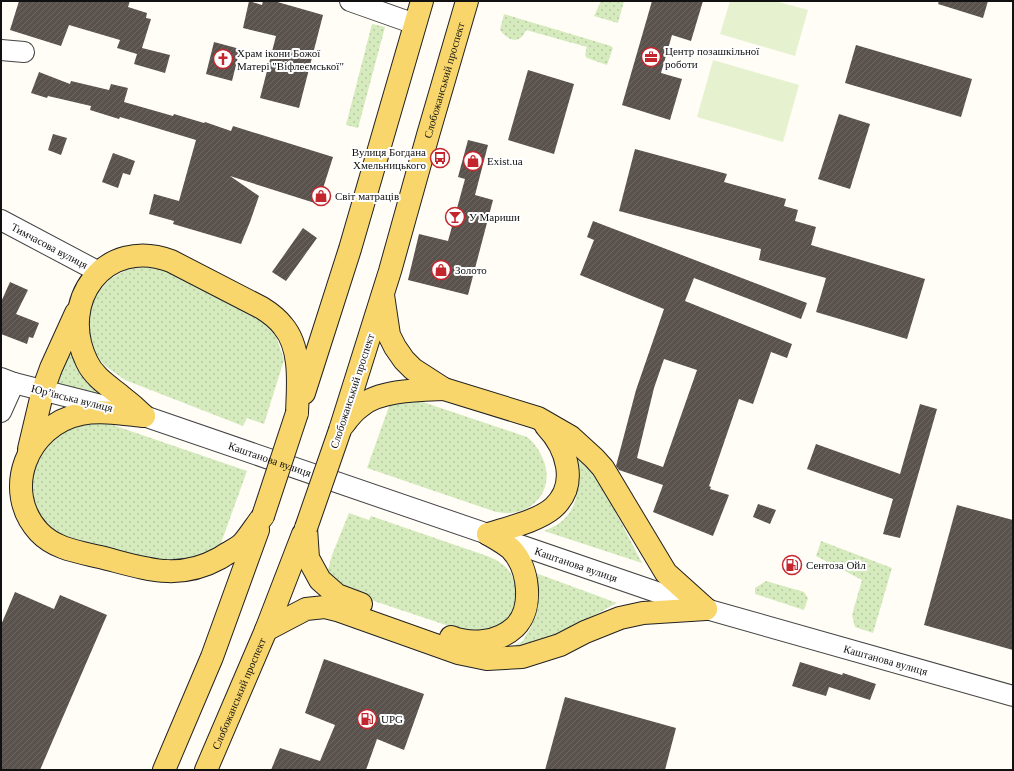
<svg xmlns="http://www.w3.org/2000/svg" width="1014" height="771" font-family="Georgia,serif">
<style>
.grass{fill:url(#grass-dots)}
.pitch{fill:#e6f2cf}
.building{fill:url(#building-hatch);fill-rule:evenodd}
.lines{fill:none;stroke-linecap:round;stroke-linejoin:round}
.minor-casing{stroke:#444;stroke-width:22}
.major-casing{stroke:#222;stroke-width:24}
.minor{stroke:#fff;stroke-width:20}
.major{stroke:#f9d66b;stroke-width:22}
.major-bridge-casing{stroke:#222;stroke-width:24;stroke-linecap:butt}
.major-bridge{stroke:#f9d66b;stroke-width:22}
.labels{text-anchor:middle;dominant-baseline:central;stroke-width:4;stroke-linejoin:round;paint-order:stroke}
.poi-label{font-size:11px;fill:#111;stroke:#fff;text-anchor:start}
.street-label{font-size:11px;fill:#111;stroke:#fff}
</style>
<defs>
<pattern id="grass-dots" width="8" height="8" patternUnits="userSpaceOnUse"><rect width="8" height="8" fill="#d5ebbd"/><path d="M2 2h.1M6 6h.1" fill="none" stroke="#b6c8a1" stroke-width="1.8" stroke-linecap="round"/></pattern>
<pattern id="building-hatch" width="6" height="6" patternUnits="userSpaceOnUse"><rect width="6" height="6" fill="#5a524d"/><path d="M-1 1l2-2M0 6l6-6M5 7l2-2" fill="none" stroke="#6d6662"/></pattern>
</defs>
<rect width="100%" height="100%" fill="#fffdf5"/>
<g class="grass">
<path d="M601,1H624L618,23L594,16Z"/>
<path d="M504,14L611,46L613,48L607,65L587,58L585,55L587,47L526,30C520,45 508,41 500,30Z"/>
<path d="M372,24L385,27L358,128L346,125Z"/>
<path d="M150,267L166,270L263,322L276,336L284,360L264,424L247,418L243,426L125,380L104,365L92,350L88,338L89,310L95,296L110,279L130,268Z"/>
<path d="M68,350C79,371 88,381 106,396L55,383Z"/>
<path d="M417,400L527,437C535,443 539,450 543,459C554,485 539,510 511,513C507,514 501,512 496,512L367,468L391,401Z"/>
<path d="M95,422L110,424L247,471L221,543L209,551L189,560L159,562L59,534L44,523L35,511L30,485L36,458L53,436L80,423Z"/>
<path d="M567,446L596,474L642,563L544,531C550,528 556,526 561,522C586,500 577,472 567,446Z"/>
<path d="M349,513L369,520L371,516L490,557C498,561 506,565 511,574C524,595 511,624 488,632C483,633 475,633 470,633L344,591L331,582L328,570L332,555Z"/>
<path d="M821,541L892,568L873,633L855,627L852,615L862,580L816,556Z"/>
<path d="M533,572L617,603L546,641L501,651L522,642L531,627L537,608L536,590Z"/>
<path d="M766,581L804,592L808,598L804,610L755,594V588Z"/>
</g>
<g class="pitch">
<path d="M730,1H775L808,10L795,56L720,34Z"/>
<path d="M713,60L799,85L783,142L697,117Z"/>
</g>
<g class="building">
<path d="M19,1H130L128,7L147,13L146,18L151,19L142,48L170,55L165,73L134,64L137,54L117,48L120,40L69,25L61,46L10,30Z"/>
<path d="M249,1L262,5L263,1H274L323,15L299,108L260,98L276,36L243,28Z"/>
<path d="M652,1H703L691,41L672,35L661,73L682,79L670,120L622,105Z"/>
<path d="M939,1H988L983,18L938,4Z"/>
<path d="M214,42L240,49L232,81L206,74Z"/>
<path d="M856,45L972,79L961,117L845,83Z"/>
<path d="M528,70L574,84L554,154L508,140Z"/>
<path d="M39,72L70,84L71,81L109,90L111,84L128,88L124,102L173,116L174,114L204,123L205,122L231,131L233,126L333,157L318,204L230,176L259,196L250,222L241,244L173,224L174,221L149,214L154,194L179,201L196,140L120,117L119,119L90,110L91,106L48,96L47,98L31,93Z"/>
<path d="M839,114L870,124L850,189L818,179Z"/>
<path d="M53,134L67,138L61,155L48,150Z"/>
<path d="M468,140L488,145L475,195L493,200L468,295L408,280L419,234L448,241L465,179L458,177Z"/>
<path d="M635,149L727,174L724,182L786,199L784,206L798,210L795,221L816,227L811,245L925,279L907,339L816,312L826,278L759,260L761,249L619,211Z"/>
<path d="M113,153L135,161L130,175L123,173L118,188L102,182Z"/>
<path d="M593,221L807,303L801,319L694,278L685,301L792,344L787,358L771,352L753,404L739,399L709,486L711,487L710,489L729,495L713,536L653,512L663,485L619,470L616,466L636,390L664,309L580,275L594,240L587,237ZM664,359L697,370L663,467L637,458L654,388Z"/>
<path d="M303,228L317,238L286,281L272,272Z"/>
<path d="M10,282L28,290L16,314L39,323L33,338L29,337L27,344L1,334V302Z"/>
<path d="M920,404L937,409L900,538L883,534L893,499L807,469L816,444L900,474Z"/>
<path d="M758,504L776,510L770,524L753,517Z"/>
<path d="M957,505L1013,520V650L924,625Z"/>
<path d="M15,592L54,609L60,595L107,615L40,770H1V625Z"/>
<path d="M324,659L424,694L404,750L377,739L366,770H271L280,748L320,761L335,725L305,713Z"/>
<path d="M800,662L842,675L843,673L876,684L870,700L829,687L826,696L792,686Z"/>
<path d="M565,697L676,728L665,770H545Z"/>
</g>
<g class="lines">
<g class="minor-casing">
<g id="minor">
<path d="M350,1L415,24"/>
<path d="M1,50L24,52"/>
<path id="s1" d="M1,220L99,272"/>
<path id="s2" d="M1,378L14,383L144,416L706,609L1013,696"/>
<path d="M1,412L14,383"/>
</g>
</g>
<g class="major-casing">
<g id="major">
<path d="M383,295L389,335L395,347L404,360L413,369L444,389L538,418L571,437L594,458L603,468L666,573L706,609"/>
<path d="M304,393L350,249L422,1"/>
<path d="M144,416C137,409 129,402 121,396C109,386 94,377 87,362C57,301 105,236 171,261L262,308C270,313 277,318 283,326C302,348 298,386 297,413"/>
<path d="M144,416C124,414 101,410 81,414C27,425 1,491 39,532C55,549 79,552 100,557C144,568 177,582 220,558C227,553 237,549 243,543C250,535 256,525 263,516"/>
<path d="M344,424C349,417 354,411 361,406C380,390 420,390 444,389"/>
<path id="s3" d="M340,430L390,271L428,135L467,1"/>
<path d="M29,449L43,390L51,368L76,313"/>
<path d="M306,528L308,558L320,580L337,595L361,604"/>
<path d="M488,534C507,528 538,521 553,508C579,485 567,448 546,426"/>
<path d="M266,630L306,609L325,607L337,610L458,653L487,659L522,657L560,645L585,632L620,618L643,613L706,609"/>
<path d="M451,637C471,645 498,643 515,627C534,608 529,568 511,549C504,543 495,538 488,534"/>
<path d="M164,770L212,657L258,530"/>
<path id="s4" d="M206,770L266,630L303,534"/>
</g>
</g>
<use href="#minor" class="minor"/>
<use href="#major" class="major"/>
<g class="major-bridge-casing">
<g id="major-bridge">
<path d="M263,516L297,413"/>
<path d="M306,528L340,430"/>
</g>
</g>
<use href="#major-bridge" class="major-bridge"/>
</g>
<defs>
<g id="office-ring" transform="scale(1)"><circle r="9.5" fill="#fff" stroke="#c4262e" stroke-width="1.5"/><path d="M-6-3h4V-5.5h4V-3h4V5H-6ZM-1-4.5V-3h2v-1.5ZM-6 0V1H6V0Z" fill="#c4262e"/></g>
<g id="church-ring" transform="scale(1)"><circle r="9.5" fill="#fff" stroke="#c4262e" stroke-width="1.5"/><path d="M-1.2-6h2.4v3.5h3.3v2.4h-3.3V6h-2.4V-.1h-3.3v-2.4h3.3Z" fill="#c4262e"/></g>
<g id="bus-ring" transform="scale(1)"><circle r="9.5" fill="#fff" stroke="#c4262e" stroke-width="1.5"/><path d="M-5-6H5V4H4V6H2V4H-2V6H-4V4H-5ZM-3.5-4V0h7V-4ZM-3.5 1.2v1.5H-2V1.2ZM2 1.2v1.5H3.5V1.2Z" fill="#c4262e"/></g>
<g id="shop-ring" transform="scale(1)"><circle r="9.5" fill="#fff" stroke="#c4262e" stroke-width="1.5"/><path d="M-5-2.5h2.3a2.7 3.5 0 0 1 5.4 0H5L5.5 6h-11ZM-1.5-2.5h3a1.5 2.3 0 0 0-3 0Z" fill="#c4262e"/></g>
<g id="bar-ring" transform="scale(1)"><circle r="9.5" fill="#fff" stroke="#c4262e" stroke-width="1.5"/><path d="M-6-5H6L.8 .8V4.5H3.5V6h-7V4.5H-.8V.8Z" fill="#c4262e"/></g>
<g id="fuel-ring" transform="scale(1)"><circle r="9.5" fill="#fff" stroke="#c4262e" stroke-width="1.5"/><path d="M-5.5-6h7V0h2V4h1.3V-2.5L3-4.5l.8-.8L6-3V5H2.5V1h-1V6h-7ZM-4.2-4.7v3.2H.2V-4.7Z" fill="#c4262e"/></g>
</defs>
<g fill-rule="evenodd">
<use href="#office-ring" x="651" y="57"/>
<use href="#church-ring" x="223" y="59"/>
<use href="#bus-ring" x="440" y="158"/>
<use href="#shop-ring" x="473" y="161"/>
<use href="#shop-ring" x="321" y="196"/>
<use href="#bar-ring" x="455" y="217"/>
<use href="#shop-ring" x="441" y="270"/>
<use href="#fuel-ring" x="792" y="565"/>
<use href="#fuel-ring" x="367" y="719"/>
</g>
<g class="labels">
<g class="poi-label">
<text x="665" y="51">Центр позашкільної<tspan x="665" dy="13">роботи</tspan></text>
<text x="237" y="53">Храм ікони Божої<tspan x="237" dy="13">Матері "Віфлеємської"</tspan></text>
<text x="426" y="152" text-anchor="end">Вулиця Богдана<tspan x="426" dy="13">Хмельницького</tspan></text>
<text x="487" y="161">Exist.ua</text>
<text x="335" y="196">Світ матраців</text>
<text x="469" y="217">У Мариши</text>
<text x="455" y="270">Золото</text>
<text x="806" y="565">Сентоза Ойл</text>
<text x="381" y="719">UPG</text>
</g>
<g class="street-label">
<text stroke="none"><textPath href="#s3" startOffset="365">Слобожанський проспект</textPath></text>
<text stroke="none"><textPath href="#s1" startOffset="55">Тимчасова вулиця</textPath></text>
<text transform="translate(352 391) rotate(-72)">Слобожанський проспект</text>
<text transform="translate(72 398) rotate(14)">Юрʼївська вулиця</text>
<text stroke="none"><textPath href="#s2" startOffset="281">Каштанова вулиця</textPath></text>
<text stroke="none"><textPath href="#s2" startOffset="605">Каштанова вулиця</textPath></text>
<text stroke="none"><textPath href="#s2" startOffset="929">Каштанова вулиця</textPath></text>
<text stroke="none"><textPath href="#s4" startOffset="83">Слобожанський проспект</textPath></text>
</g>
</g>
<rect width="1014" height="771" fill="none" stroke="#111111" stroke-width="4"/>
</svg>
